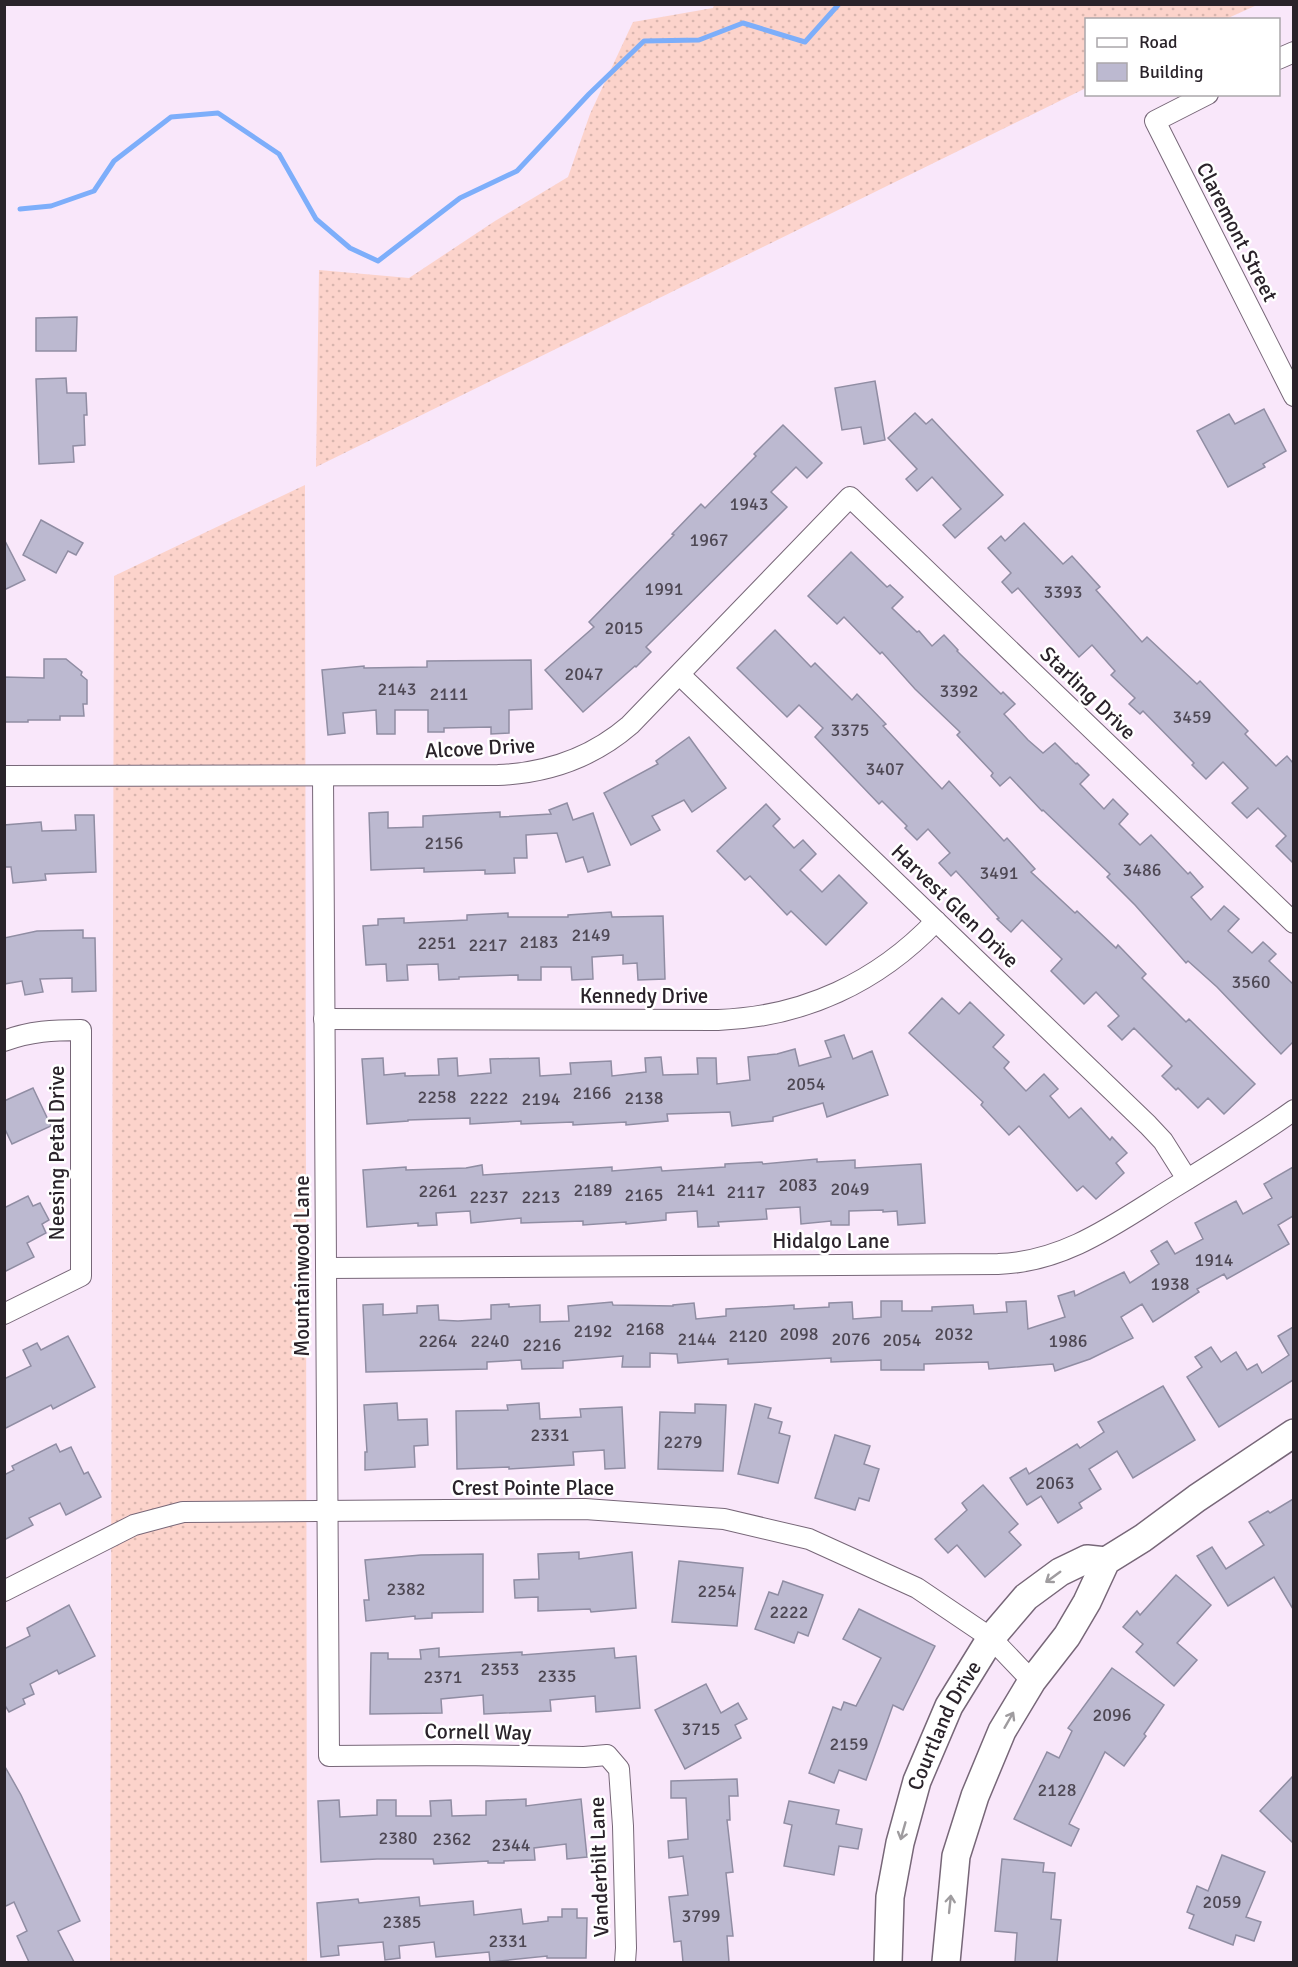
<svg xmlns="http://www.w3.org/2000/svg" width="1298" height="1967" font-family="Signika,sans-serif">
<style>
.grass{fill:url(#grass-dots)}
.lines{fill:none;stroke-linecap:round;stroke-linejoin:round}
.stream{stroke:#7daefa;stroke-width:5}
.building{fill:#bcb9d0;stroke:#908da3;stroke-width:1.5}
.street-casing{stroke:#776778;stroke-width:22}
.secondary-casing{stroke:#776778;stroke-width:30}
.street{stroke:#fff;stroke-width:20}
.secondary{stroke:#fff;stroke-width:27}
.oneway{stroke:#9f9c9f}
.labels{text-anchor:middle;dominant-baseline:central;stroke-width:5;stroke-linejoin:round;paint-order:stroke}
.number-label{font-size:18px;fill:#4e4854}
.street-label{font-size:21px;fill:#2a232a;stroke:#fff}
</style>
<defs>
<pattern id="grass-dots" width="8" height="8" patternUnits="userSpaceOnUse" patternTransform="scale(1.5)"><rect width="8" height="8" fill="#fcd3cb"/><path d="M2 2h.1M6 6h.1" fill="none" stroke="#d8b5ae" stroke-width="1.8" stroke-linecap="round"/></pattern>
</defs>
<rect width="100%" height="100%" fill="#f9e7fa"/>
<g class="grass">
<path d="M714,5H1257L1226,19L1086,20V88L316,467L319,270L409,278L495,221L568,177L590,114L633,22L713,8Z"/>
<path d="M305,485L307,1962H110L114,576Z"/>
</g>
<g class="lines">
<path class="stream" d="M20,209L51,206L94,191L114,161L171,117L218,113L279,154L316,219L350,248L378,261L460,198L517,171L589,94L644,41L699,40L743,23L805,42L839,4"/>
</g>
<g class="building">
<path d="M77,317L76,351H36V318Z"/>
<path d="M66,378L67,393H86L87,415H84L85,445L73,446L74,462L39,464L36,379Z"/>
<path d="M875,381L885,440L864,444L861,427L842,430L835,388Z"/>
<path d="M1264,409L1286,451L1263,464L1265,467L1228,487L1197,431L1229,414L1235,424Z"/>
<path d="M915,413L926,424L932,419L1003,495L955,538L943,525L961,509L932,477L917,491L906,479L917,469L888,438Z"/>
<path d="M783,425L822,463L807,478L796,467L771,492L787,507L646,647L651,652L636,667L635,666L583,712L545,670L594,627L589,622L674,535L672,534L701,504L705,508L756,456L754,454Z"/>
<path d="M41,520L83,543L76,555L68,551L56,573L23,555Z"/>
<path d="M1024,523L1063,564L1072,556L1100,587L1096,590L1142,642L1147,637L1197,684L1200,681L1248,731L1245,734L1276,766L1287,756L1293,763V863L1276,846L1286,836L1258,808L1247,818L1232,803L1248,788L1223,762L1206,779L1192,765L1194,763L1143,711L1140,714L1129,704L1135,698L1111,675L1115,671L1092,645L1079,657L1018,588L1012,593L1002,582L1011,573L988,548L1001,536L1005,541Z"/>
<path d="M4,539L25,580L4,590Z"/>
<path d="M851,552L887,587L890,585L903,597L892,608L917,632L919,631L932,646L944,635L958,650L957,651L1001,694L1003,692L1015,704L1004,714L1028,740L1043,753L1055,743L1076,764L1077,763L1089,775L1080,784L1104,809L1113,799L1128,814L1119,824L1140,845L1151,835L1188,874L1190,872L1203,887L1191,897L1211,920L1224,906L1239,919L1228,931L1252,953L1263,942L1276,954L1269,961L1293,984V1042L1281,1054L1217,987L1188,961L1186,963L1135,905L1107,877L1110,874L1043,810L1042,811L1010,777L1000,786L991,776L993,773L957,735L960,732L915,689L882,652L880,654L844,617L837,624L808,596Z"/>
<path d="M775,630L811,667L815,663L852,700L857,694L886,724L883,726L942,789L949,781L1004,841L1007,838L1035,869L1031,872L1075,913L1077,911L1116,948L1118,945L1146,974L1142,978L1186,1022L1189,1019L1255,1084L1224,1114L1208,1098L1198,1108L1178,1088L1176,1090L1162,1076L1172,1066L1134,1028L1122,1040L1108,1026L1119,1016L1096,992L1084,1004L1051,971L1062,959L1022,920L1011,932L997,919L999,918L956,871L951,876L939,863L950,853L928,829L917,840L905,828L907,826L882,801L879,804L815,737L823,728L799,705L787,717L737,668Z"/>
<path d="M44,659H66L82,672L81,675L87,680V704H83L84,716H60V720H28V722H4V677L44,678Z"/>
<path d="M531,660L532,709L509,710V733L491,734V727L444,728V732H428V710H395V734H377L376,710L343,713L345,733L328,735L322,670L364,666V668L427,667V661Z"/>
<path d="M689,737L726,788L692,812L684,800L652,816L660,830L631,845L604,793L658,764L656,761Z"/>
<path d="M567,803L573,820L593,813L610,865L588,872L583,857L566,862L557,833L526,835L527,858H514L515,873L485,874V870L424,872V868L371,870L369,813L388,812V828L423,827V816L500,812V817L551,814L549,810Z"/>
<path d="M766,804L780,819L773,826L794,848L803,840L816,854L800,870L822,892L839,875L867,903L826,945L791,911L787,915L750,876L745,880L717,851Z"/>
<path d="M75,815H94L96,872L45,874L46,880L13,883L11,867H4V825L41,822L42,831L76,830Z"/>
<path d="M611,912L612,917L663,916L665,979L638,980L637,963L623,964V955L592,957L593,979L572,980L571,967H541V980H518V975L459,977V979L439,980L438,964L407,965L408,980L387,981L386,964L366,965L363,926L378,925V919L404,918V923L467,920V915L508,913V917H568V915Z"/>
<path d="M83,930V938H95L96,991L72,992V978L40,979L43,992L25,995L22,981L4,984V938L37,931Z"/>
<path d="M942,998L959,1014L970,1002L1004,1035L993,1047L1009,1062L1004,1068L1026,1091L1044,1074L1058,1089L1050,1096L1069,1118L1081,1108L1110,1140L1112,1137L1127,1153L1116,1163L1124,1173L1096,1199L1083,1186L1077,1191L1019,1126L1009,1135L981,1105L983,1102L909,1033Z"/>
<path d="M844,1035L853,1059L872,1051L888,1095L827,1117L823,1103L773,1117V1121L732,1126L730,1112L667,1114L668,1121L626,1125V1122L573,1125V1122L521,1124V1121L470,1124V1118L408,1120V1121L367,1124L362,1059L383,1058L384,1075L405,1073V1076L439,1075L438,1059L457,1058L458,1076L491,1073L490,1059L539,1058L540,1076L571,1074L570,1063L611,1061L612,1076L646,1072L645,1058L661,1057L663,1075L698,1074L697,1058H716L717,1084L750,1080L748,1057L777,1054L795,1049L799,1066L831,1057L825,1041Z"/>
<path d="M33,1088L51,1126L12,1144L4,1127V1101Z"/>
<path d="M817,1159V1162L855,1160V1168L921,1164L925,1223L898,1225L897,1211L883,1212V1210L849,1211V1225H831V1221L801,1224L800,1207L766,1209L767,1219L718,1222L719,1226L698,1227L697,1211L666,1213V1220L626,1224V1222L583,1225V1221L521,1223V1218L471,1223L470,1211L436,1213L437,1225L418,1226V1223L367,1227L363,1170L406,1167V1170L466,1168L482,1165L483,1175L612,1167V1171L661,1167L662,1171L725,1167V1164L762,1162L763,1164Z"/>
<path d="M1293,1167V1216L1278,1225L1289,1244L1227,1279L1224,1274L1197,1289L1199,1292L1153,1322L1142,1304L1121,1317L1133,1338L1090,1359L1055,1371L1053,1364L989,1369L988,1362L924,1364V1370H881V1360L831,1362V1358L728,1364V1359L678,1363L677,1354L650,1353V1367H622L623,1356L563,1361V1368L522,1369L521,1360L487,1362V1369L366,1372L363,1305L383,1304V1315L417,1313V1306L438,1305L439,1320L458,1321L491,1319V1305L509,1304V1307L540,1305V1322L569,1321L568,1306L612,1302L613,1305L673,1306V1305L694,1303L696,1319L726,1316V1309L794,1305V1309L829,1307V1303L852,1302L853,1319L881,1317V1301H902V1311H932V1307L973,1305L974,1314L1007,1312L1006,1302L1026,1301L1028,1329L1065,1317L1058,1296L1074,1291L1075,1296L1124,1272L1130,1283L1159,1264L1151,1251L1167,1241L1175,1254L1203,1239L1195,1223L1236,1201L1243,1214L1272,1198L1264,1184Z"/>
<path d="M28,1196L33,1206L40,1203L49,1220L42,1224L46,1233L27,1243L34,1257L4,1272V1208Z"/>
<path d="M1293,1327V1380L1219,1427L1187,1377L1202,1367L1195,1357L1211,1347L1221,1362L1236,1352L1247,1370L1257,1364L1262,1373L1289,1355L1278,1336Z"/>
<path d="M68,1336L95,1387L53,1409L51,1405L4,1429V1379L31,1366L23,1350L37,1343L41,1350Z"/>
<path d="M1163,1386L1195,1440L1133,1478L1117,1451L1089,1469L1101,1489L1079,1503L1082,1508L1058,1523L1041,1496L1027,1505L1010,1478L1026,1468L1029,1474L1077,1444L1080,1448L1104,1432L1098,1422Z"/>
<path d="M397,1403L398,1420L427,1419L428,1445L414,1446L415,1467L365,1470V1452H367L364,1405Z"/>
<path d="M539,1403L540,1419L581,1417L580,1409L622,1407L625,1468L605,1469L604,1450L573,1452L574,1465L509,1469V1467L457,1469L456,1411L508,1410L507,1405Z"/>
<path d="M695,1404L726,1405L723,1471L658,1469L660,1412L695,1413Z"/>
<path d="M755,1404L771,1408L768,1418L782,1422L779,1433L790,1436L778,1483L738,1474Z"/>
<path d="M835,1435L870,1446L864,1464L879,1469L869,1501L859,1498L855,1510L815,1498Z"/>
<path d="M56,1444L60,1452L71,1447L84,1474L88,1472L101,1497L66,1515L60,1503L29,1518L33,1525L4,1540V1475L14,1470L12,1466Z"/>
<path d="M983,1485L1018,1524L1009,1532L1021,1545L985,1577L957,1545L948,1553L935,1539L967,1510L962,1503Z"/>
<path d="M1293,1499V1609L1274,1577L1228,1606L1197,1556L1212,1547L1226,1569L1264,1545L1249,1522L1268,1511L1270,1513Z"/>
<path d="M579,1552V1559L632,1552L636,1608L591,1612L590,1609L538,1611V1597L515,1598L514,1580L539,1579L538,1554Z"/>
<path d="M483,1554V1612L432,1613V1618L415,1619V1616L366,1621L364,1600H369L365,1560L421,1555Z"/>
<path d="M679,1561L743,1568L737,1626L672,1622Z"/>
<path d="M1176,1575L1211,1605L1177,1643L1197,1660L1174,1686L1136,1652L1143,1644L1123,1627L1137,1611L1140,1615Z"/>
<path d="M783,1581L823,1595L808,1636L798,1632L794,1643L755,1629L769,1592L778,1595Z"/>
<path d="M69,1605L95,1656L59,1674L57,1670L30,1684L34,1694L23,1699L25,1704L9,1712L4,1704V1649L30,1636L27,1628Z"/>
<path d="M859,1609L935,1646L903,1710L893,1705L866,1780L839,1770L834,1783L809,1773L833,1707L841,1710L844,1702L856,1706L881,1658L843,1639Z"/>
<path d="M439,1648V1657L522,1652V1655L614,1648L615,1658L636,1656L640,1708L596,1712L595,1696L550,1700L551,1711L484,1714L483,1695L441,1699L442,1713L370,1714L371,1653H388V1659H421L420,1650Z"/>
<path d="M1112,1668L1164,1705L1144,1734L1146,1736L1124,1766L1105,1752L1069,1824L1079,1829L1071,1846L1014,1819L1047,1752L1059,1758L1072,1731L1068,1728Z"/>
<path d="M706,1684L721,1713L738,1703L747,1719L735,1725L741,1738L685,1769L655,1710Z"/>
<path d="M4,1765L21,1795L80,1921L58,1931L74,1962H29L17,1936L27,1931L14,1902L4,1907Z"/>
<path d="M1293,1776V1843L1260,1811Z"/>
<path d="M737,1779L738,1796H729L730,1820H727L733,1872L726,1873L733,1936H727L729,1962H683L681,1941L674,1942L669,1897L688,1895L683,1856L669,1858L668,1841L688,1839L686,1798H671V1781Z"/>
<path d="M526,1799V1806L581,1799L587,1857L567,1859L566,1844L534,1848L535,1860L504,1861V1863H488V1861L434,1864L433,1859H377L321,1862L318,1801L339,1800L340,1817L377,1815V1800H396V1816H431L430,1801L451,1800L452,1816L486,1815V1801Z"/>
<path d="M789,1801L839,1810L836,1824L862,1829L858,1849L839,1846L834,1875L784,1866L792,1825L784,1823Z"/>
<path d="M1222,1855L1265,1872L1246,1917L1261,1922L1254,1941L1236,1935L1233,1945L1189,1928L1194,1915L1187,1912L1197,1886L1208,1891Z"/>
<path d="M1002,1859L1044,1863L1043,1872L1055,1873L1051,1919L1061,1920L1057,1962H1015L1017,1933L995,1931Z"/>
<path d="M419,1897L420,1906L473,1901L474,1915L521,1909L523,1924L548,1921V1917H562V1909H577V1918H587L586,1958H547V1956L490,1962L489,1952L436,1957L434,1942L399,1946L400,1958L385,1960L383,1942L338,1946L339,1955L321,1957L317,1903L358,1899L359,1903Z"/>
</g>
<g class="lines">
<g class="street-casing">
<g id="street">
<path d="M1278,59L1294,52"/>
<path d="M1208,94L1155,121L1294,396"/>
<path d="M680,675L1148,1125L1163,1141L1187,1179"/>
<path d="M4,776L498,775C548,773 593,757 630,725L850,497L1294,923"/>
<path d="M323,776L329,1756L459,1755L584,1757L607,1755L619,1769L623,1826L626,1948L625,1962"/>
<path d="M324,1019L718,1020C804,1017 878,982 936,921"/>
<path d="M4,1041C30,1031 54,1030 81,1030V1276L4,1314"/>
<path d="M326,1268L998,1264C1066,1262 1118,1222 1173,1188C1214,1163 1255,1138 1294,1110"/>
<path d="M4,1591L134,1525L183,1512L585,1509L724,1519L809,1539L917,1588L991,1638L1032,1681"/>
</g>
</g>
<g class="secondary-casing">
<g id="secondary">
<path id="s1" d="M888,1962L890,1897L900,1843L917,1781L949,1706L991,1638L1026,1597L1060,1572L1087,1559L1106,1561"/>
<path d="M946,1962L956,1856L975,1796L1002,1731L1032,1681L1067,1636L1087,1602L1106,1561L1143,1538L1197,1498L1294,1433"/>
</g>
</g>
<use href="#street" class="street"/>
<use href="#secondary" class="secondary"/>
</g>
<defs><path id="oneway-shaft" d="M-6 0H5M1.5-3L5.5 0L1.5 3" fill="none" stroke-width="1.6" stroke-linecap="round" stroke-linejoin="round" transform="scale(1.5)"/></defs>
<g class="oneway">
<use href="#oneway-shaft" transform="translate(1053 1577) rotate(144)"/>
<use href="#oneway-shaft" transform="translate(1009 1720) rotate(-60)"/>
<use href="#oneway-shaft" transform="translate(903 1831) rotate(106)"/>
<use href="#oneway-shaft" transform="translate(950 1904) rotate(-84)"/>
</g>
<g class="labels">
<g class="number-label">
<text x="749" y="504">1943</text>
<text x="709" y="540">1967</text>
<text x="664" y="589">1991</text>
<text x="1063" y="592">3393</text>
<text x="624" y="628">2015</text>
<text x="584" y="674">2047</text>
<text x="397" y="689">2143</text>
<text x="959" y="691">3392</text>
<text x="449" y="694">2111</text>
<text x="1192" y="717">3459</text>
<text x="850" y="730">3375</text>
<text x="885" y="769">3407</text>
<text x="444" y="843">2156</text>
<text x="1142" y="870">3486</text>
<text x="999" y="873">3491</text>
<text x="591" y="935">2149</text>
<text x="539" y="942">2183</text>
<text x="437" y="943">2251</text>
<text x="488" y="945">2217</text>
<text x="1251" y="982">3560</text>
<text x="806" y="1084">2054</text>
<text x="592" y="1093">2166</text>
<text x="437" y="1097">2258</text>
<text x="489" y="1098">2222</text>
<text x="644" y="1098">2138</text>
<text x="541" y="1099">2194</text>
<text x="798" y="1185">2083</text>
<text x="850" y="1189">2049</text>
<text x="593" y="1190">2189</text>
<text x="696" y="1190">2141</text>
<text x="438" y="1191">2261</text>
<text x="746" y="1192">2117</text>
<text x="644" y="1195">2165</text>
<text x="489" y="1197">2237</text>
<text x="541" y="1197">2213</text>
<text x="1214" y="1260">1914</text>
<text x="1170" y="1284">1938</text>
<text x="645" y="1329">2168</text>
<text x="593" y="1331">2192</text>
<text x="799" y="1334">2098</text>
<text x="954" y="1334">2032</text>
<text x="748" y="1336">2120</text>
<text x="697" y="1339">2144</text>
<text x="851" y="1339">2076</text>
<text x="902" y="1340">2054</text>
<text x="438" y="1341">2264</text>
<text x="490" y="1341">2240</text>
<text x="1068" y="1341">1986</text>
<text x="542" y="1345">2216</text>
<text x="550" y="1435">2331</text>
<text x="683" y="1442">2279</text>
<text x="1055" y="1483">2063</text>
<text x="406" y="1589">2382</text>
<text x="717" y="1591">2254</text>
<text x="789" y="1612">2222</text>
<text x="500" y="1669">2353</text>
<text x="557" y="1676">2335</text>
<text x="443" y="1677">2371</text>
<text x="1112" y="1715">2096</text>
<text x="701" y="1729">3715</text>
<text x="849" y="1744">2159</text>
<text x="1057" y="1790">2128</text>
<text x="398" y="1838">2380</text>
<text x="452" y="1839">2362</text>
<text x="511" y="1845">2344</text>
<text x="1222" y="1902">2059</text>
<text x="701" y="1916">3799</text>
<text x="402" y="1922">2385</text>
<text x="508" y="1941">2331</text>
</g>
<g class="street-label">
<text transform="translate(1237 232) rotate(63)">Claremont Street</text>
<text transform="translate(1088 693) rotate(44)">Starling Drive</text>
<text transform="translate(480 748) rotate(-3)">Alcove Drive</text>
<text transform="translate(955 906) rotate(44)">Harvest Glen Drive</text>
<text x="644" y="996">Kennedy Drive</text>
<text transform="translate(57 1153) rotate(-90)">Neesing Petal Drive</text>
<text x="831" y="1241">Hidalgo Lane</text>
<text transform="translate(302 1266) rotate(-90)">Mountainwood Lane</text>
<text x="533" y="1488">Crest Pointe Place</text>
<text stroke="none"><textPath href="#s1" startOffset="246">Courtland Drive</textPath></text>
<text transform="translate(478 1732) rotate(1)">Cornell Way</text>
<text transform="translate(599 1867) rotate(-92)">Vanderbilt Lane</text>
</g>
</g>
<rect width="1298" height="1967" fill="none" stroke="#2a232a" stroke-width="12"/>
<rect x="1085" y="18" width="195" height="78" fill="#ffffff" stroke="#aaa7aa" stroke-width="1.5"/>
<rect x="1097" y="38" width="30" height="9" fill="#ffffff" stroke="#aaa7aa" stroke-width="1.5"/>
<text x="1139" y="48" font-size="18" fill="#2a232a">Road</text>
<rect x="1097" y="63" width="30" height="18" fill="#bcb9d0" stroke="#aaa7aa" stroke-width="1.5"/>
<text x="1139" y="78" font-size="18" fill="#2a232a">Building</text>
</svg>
